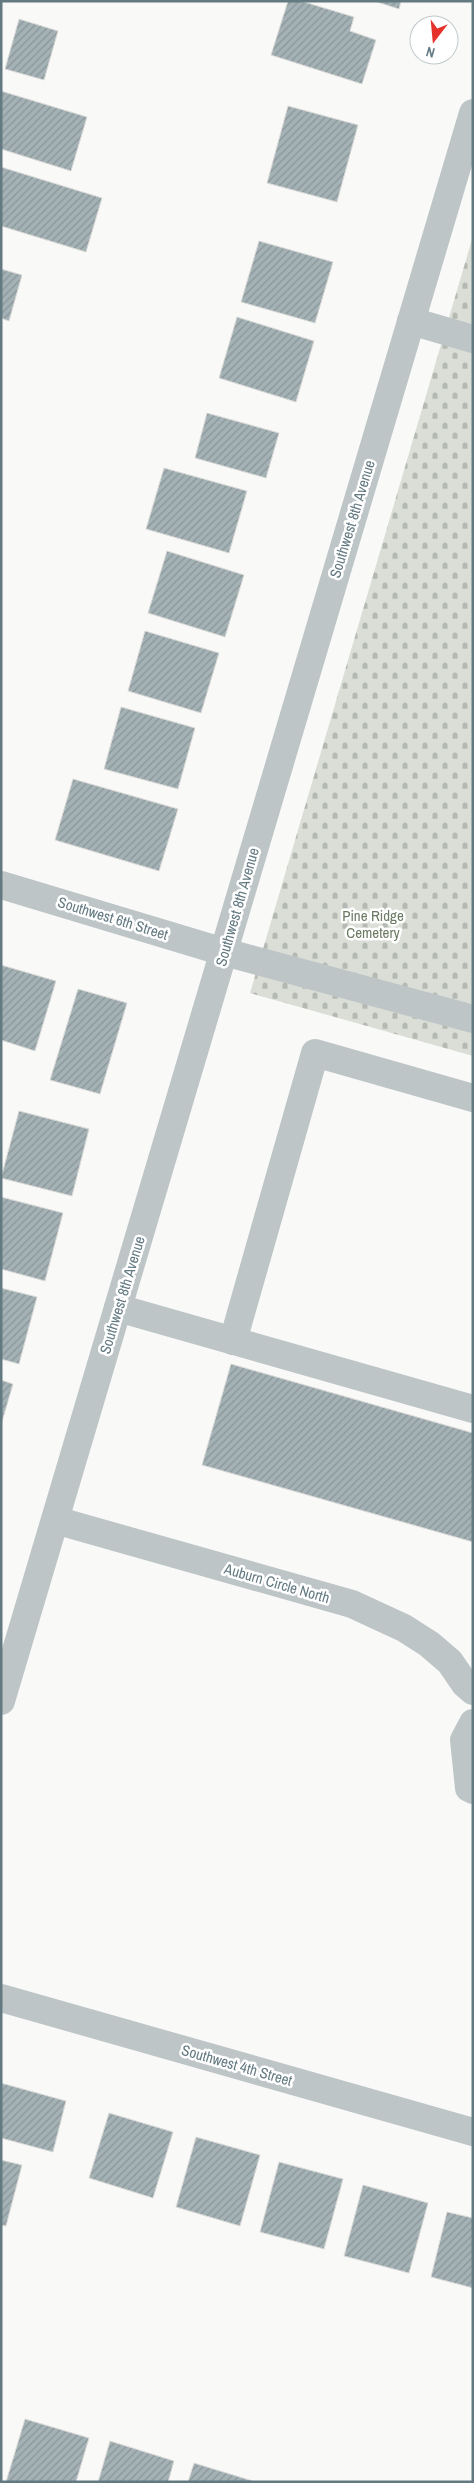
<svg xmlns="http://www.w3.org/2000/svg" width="474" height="2483" font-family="'Archivo Narrow',sans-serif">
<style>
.cemetery{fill:url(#cemetery-stones)}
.building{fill:url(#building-hatch);stroke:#dbdbd9}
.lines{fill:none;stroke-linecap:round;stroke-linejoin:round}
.minor{stroke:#bdc5c7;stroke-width:28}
.labels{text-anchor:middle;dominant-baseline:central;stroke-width:5;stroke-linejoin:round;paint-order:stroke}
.street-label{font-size:15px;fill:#647a82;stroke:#fff}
.park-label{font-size:15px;fill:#6b7a63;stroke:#fff}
</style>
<defs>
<pattern id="cemetery-stones" width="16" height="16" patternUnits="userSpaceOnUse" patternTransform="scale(1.25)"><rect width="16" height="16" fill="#daded6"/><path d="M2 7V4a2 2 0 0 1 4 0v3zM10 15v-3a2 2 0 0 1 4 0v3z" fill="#b4b9b3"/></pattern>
<pattern id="building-hatch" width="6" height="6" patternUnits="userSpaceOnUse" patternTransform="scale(1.25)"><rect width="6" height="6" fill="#a4b1b5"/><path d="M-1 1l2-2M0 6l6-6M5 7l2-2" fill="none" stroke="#899599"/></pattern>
</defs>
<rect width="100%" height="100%" fill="#f9f9f7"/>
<path class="cemetery" d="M473,236V1056L250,993Z"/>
<g class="building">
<path d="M288,1H301L354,17L350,31L376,40L362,84L271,55Z"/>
<path d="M374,1H401L399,9Z"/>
<path d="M19,19L58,31L44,80L5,69Z"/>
<path d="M1,91L87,117L71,171L1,149Z"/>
<path d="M288,106L358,125L337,202L267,183Z"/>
<path d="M1,167L102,198L86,252L1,226Z"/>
<path d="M259,241L333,262L315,323L241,302Z"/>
<path d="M1,269L22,275L9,321L1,318Z"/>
<path d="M237,317L314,341L296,402L219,378Z"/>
<path d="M207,413L279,433L266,478L195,458Z"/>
<path d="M164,468L247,491L229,553L146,529Z"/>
<path d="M167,551L244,575L225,637L148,613Z"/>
<path d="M145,631L219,653L201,713L128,691Z"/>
<path d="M121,707L195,728L178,789L104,769Z"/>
<path d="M73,779L178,809L159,871L55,840Z"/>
<path d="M1,965L56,981L35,1051L1,1040Z"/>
<path d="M78,989L127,1003L100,1094L50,1080Z"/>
<path d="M19,1111L89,1129L72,1196L1,1178Z"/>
<path d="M1,1197L63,1213L45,1281L1,1269Z"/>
<path d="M1,1288L37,1297L19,1364L1,1359Z"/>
<path d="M231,1364L473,1433V1542L202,1465Z"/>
<path d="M1,1380L13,1384L1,1425Z"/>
<path d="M1,2083L66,2101L53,2152L1,2138Z"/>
<path d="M109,2113L173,2132L153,2198L89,2178Z"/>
<path d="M196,2137L260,2155L240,2226L176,2207Z"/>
<path d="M1,2160L22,2165L6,2226L1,2225Z"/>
<path d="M279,2162L343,2179L324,2249L260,2232Z"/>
<path d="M363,2185L428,2203L409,2273L344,2256Z"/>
<path d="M447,2212L473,2218V2288L431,2277Z"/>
<path d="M25,2419L89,2438L76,2482H6Z"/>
<path d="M110,2441L174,2461L168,2482H98Z"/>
<path d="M194,2463L256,2482H188Z"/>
</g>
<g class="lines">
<g class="minor">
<path d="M411,321L473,339"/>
<path d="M1,885L224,952L473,1019"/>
<path d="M118,1308L473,1409"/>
<path d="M233,1341L315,1053L473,1098"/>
<path d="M55,1520L352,1604L404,1628L429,1644L450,1662L465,1684L473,1691"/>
<path d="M1,1701L473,113"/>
<path d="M473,1723L464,1740L469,1788L473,1790"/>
<path d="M1,1998L473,2132"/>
</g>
</g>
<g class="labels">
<g class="street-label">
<text transform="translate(352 519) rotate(-73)">Southwest 8th Avenue</text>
<text transform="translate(237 907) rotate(-74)">Southwest 8th Avenue</text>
<text transform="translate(113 918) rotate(17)">Southwest 6th Street</text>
<text transform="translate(122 1295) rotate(-73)">Southwest 8th Avenue</text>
<text transform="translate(277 1583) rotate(16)">Auburn Circle North</text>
<text transform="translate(237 2065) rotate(16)">Southwest 4th Street</text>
</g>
<g class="park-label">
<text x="373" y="915">Pine Ridge<tspan x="373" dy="17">Cemetery</tspan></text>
</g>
</g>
<rect width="474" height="2483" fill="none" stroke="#647a82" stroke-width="5"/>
<g transform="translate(434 40) rotate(196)"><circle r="24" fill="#ffffff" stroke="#c1cacd"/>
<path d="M0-4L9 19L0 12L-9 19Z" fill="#e5332b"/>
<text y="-8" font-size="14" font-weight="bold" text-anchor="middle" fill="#647a82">N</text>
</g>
</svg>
